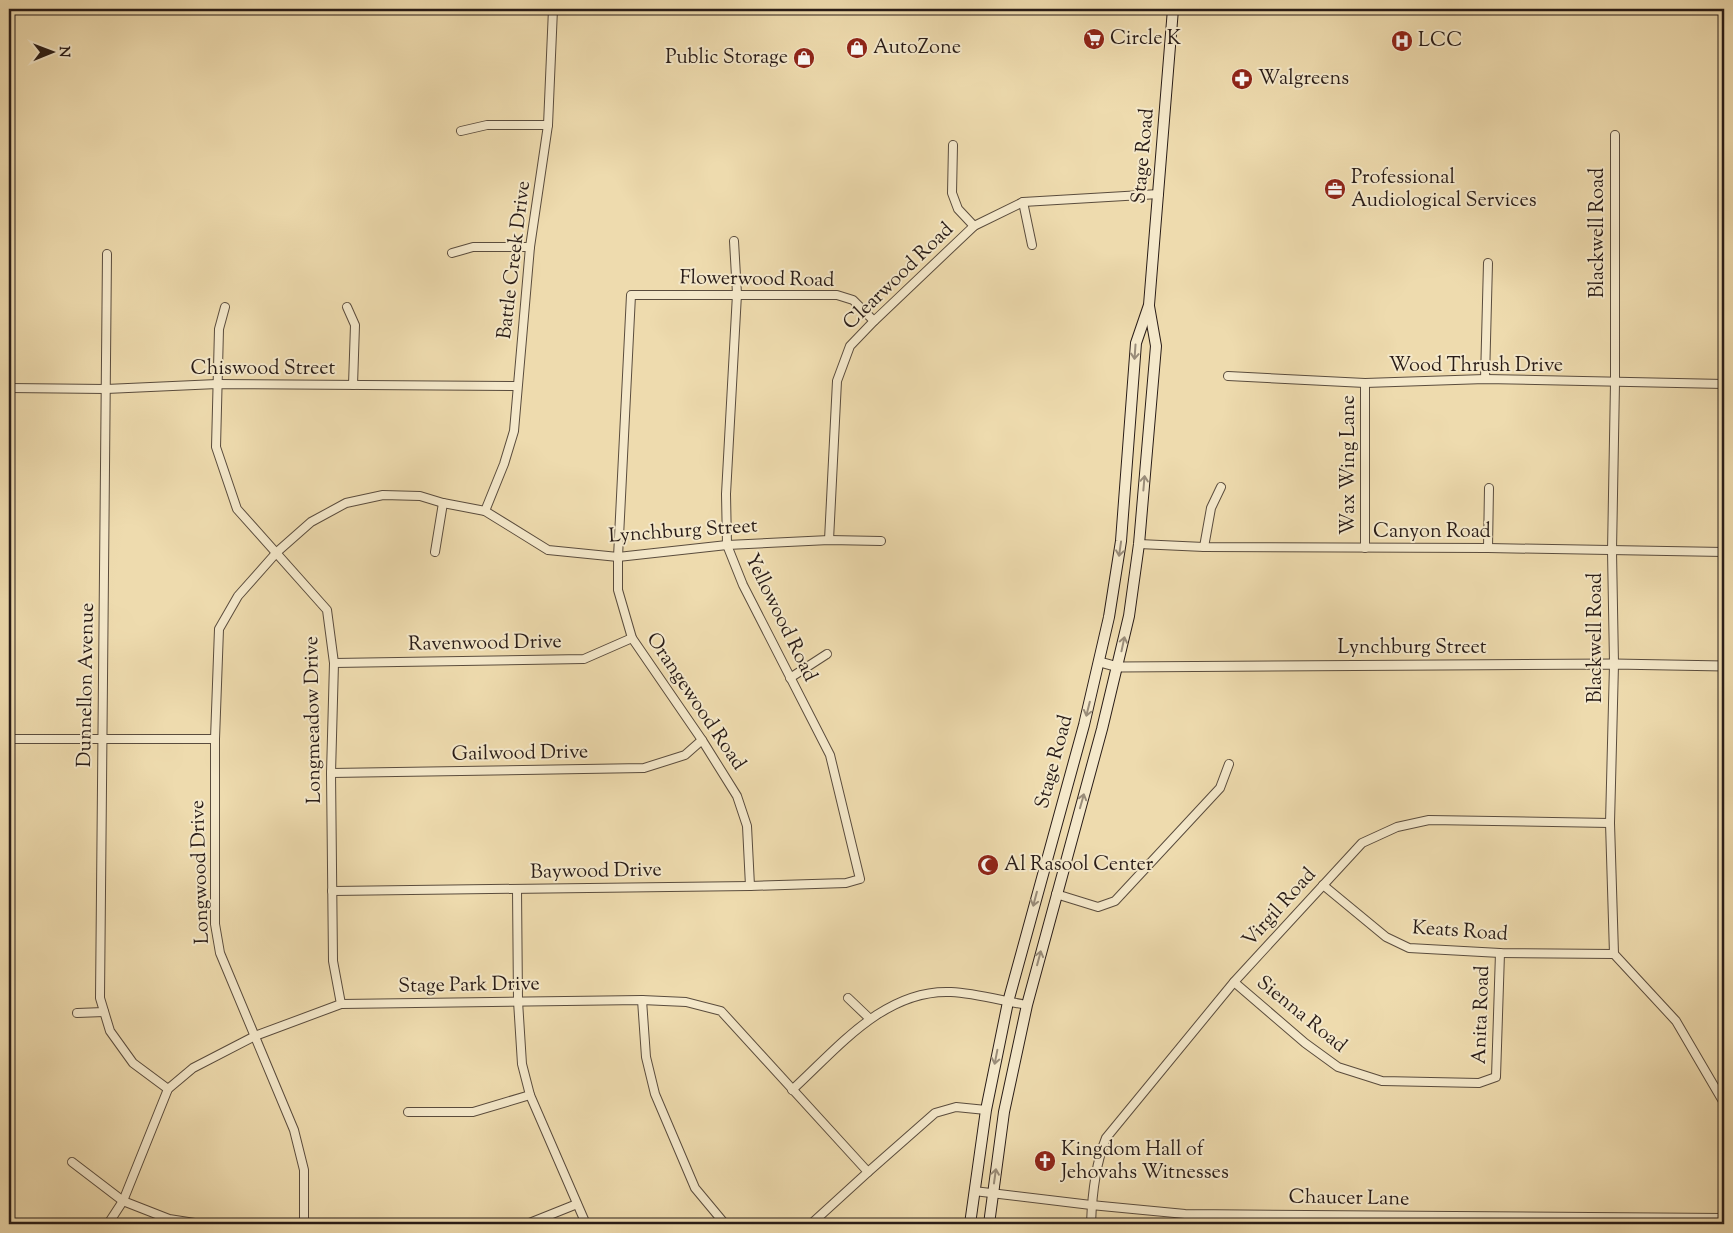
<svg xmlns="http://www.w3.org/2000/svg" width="1733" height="1233" font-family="'Sorts Mill Goudy',serif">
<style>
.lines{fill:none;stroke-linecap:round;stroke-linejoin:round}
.minor-casing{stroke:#5a4c3d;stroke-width:10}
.tertiary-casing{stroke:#5a4c3d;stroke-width:11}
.secondary-casing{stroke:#291c17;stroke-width:12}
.minor{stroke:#f4e8ca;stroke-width:8}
.tertiary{stroke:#f4e8ca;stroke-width:9}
.secondary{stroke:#f4e8ca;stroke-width:10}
.oneway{stroke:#998c79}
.labels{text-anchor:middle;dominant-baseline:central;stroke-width:4;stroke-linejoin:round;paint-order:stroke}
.poi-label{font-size:20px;fill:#291c17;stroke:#f4e8ca;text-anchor:start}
.street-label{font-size:20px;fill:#291c17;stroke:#f4e8ca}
</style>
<rect width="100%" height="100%" fill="#eedbae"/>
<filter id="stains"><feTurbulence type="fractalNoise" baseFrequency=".004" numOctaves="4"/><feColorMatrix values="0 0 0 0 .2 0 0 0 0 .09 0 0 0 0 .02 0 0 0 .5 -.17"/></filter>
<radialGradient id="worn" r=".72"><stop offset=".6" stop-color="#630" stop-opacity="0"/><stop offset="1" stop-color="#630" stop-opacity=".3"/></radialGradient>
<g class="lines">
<g class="minor-casing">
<g id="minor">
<path d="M461,131L487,125H548"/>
<path d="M1615,135V383L1612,551L1614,664L1610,823L1614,954L1676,1021L1724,1103"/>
<path d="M953,145L952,193L958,209L974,226"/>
<path d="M1023,202L1032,245"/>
<path d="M452,253L473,247H530"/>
<path d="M107,254L100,998L110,1031L133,1063L168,1089"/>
<path d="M225,307L219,329L216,447L237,509L327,610L334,663L331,773L333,961L341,1004"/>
<path d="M347,307L355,325L353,385"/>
<path d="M1228,376L1365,383L1485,379L1724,384"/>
<path d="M1485,379L1488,263"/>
<path d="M9,388L106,389L217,384L517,386"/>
<path d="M485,511L504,464L514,431L530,247L548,125L553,9"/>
<path d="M829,540L837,381L850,346L874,321L974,226L1023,202L1159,194"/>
<path d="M1139,544L1204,547L1488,548L1724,552"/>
<path d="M1204,547L1211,508L1221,487"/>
<path d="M1365,548V383"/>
<path d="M1488,548L1489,488"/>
<path d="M435,552L443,503"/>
<path d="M334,663L584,659L632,638"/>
<path d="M790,678L827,654"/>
<path d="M9,739H215"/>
<path d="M331,773L644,768L685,755L702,740"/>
<path d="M1323,885L1386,937L1409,948L1500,953L1614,954"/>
<path d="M750,886L747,826L737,796L702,740L632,638L618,590V557L631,295H837L853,300L874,321"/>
<path d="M517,889L518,1001L522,1064L530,1095L586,1224"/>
<path d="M332,891L750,886L846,883L860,879L830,755L743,585L727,545L726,494L737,294L734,241"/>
<path d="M1056,894L1098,907L1115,901L1220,788L1229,764"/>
<path d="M1234,982L1305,1043L1338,1067L1382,1081L1479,1083L1496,1077L1500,953"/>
<path d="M848,998L869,1018"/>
<path d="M642,1000L646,1057L655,1094L695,1188L725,1224"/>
<path d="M77,1013L104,1012"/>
<path d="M792,1090C837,1049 884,989 951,992C975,993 1003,1001 1027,1005"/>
<path d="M408,1112H473L530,1095"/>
<path d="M72,1162L123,1201L169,1219L201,1224"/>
<path d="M974,1191L1091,1205L1185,1214L1724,1218"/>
<path d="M108,1224L123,1201L168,1089L193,1068L255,1036L341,1004L642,1000L686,1002L721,1011L868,1172"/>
<path d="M301,1224H304V1170L294,1130L220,953L215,924V739L219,629L238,596L277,552L311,522L346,503L383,495L420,496L443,503L485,511L548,550L618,557L727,545L829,540L881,541"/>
<path d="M527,1224L577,1204"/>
<path d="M811,1224L868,1172L935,1113L956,1107L986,1110"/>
<path d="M1091,1224C1092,1195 1095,1165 1106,1138L1234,982L1362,843L1397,827L1429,820L1610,823"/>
</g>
</g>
<g class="tertiary-casing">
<path id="tertiary" d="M1100,662L1118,667L1614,664L1724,666"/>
</g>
<g class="secondary-casing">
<g id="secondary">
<path d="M970,1224L986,1110L1008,1002L1084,725L1109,617L1121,541L1136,343L1149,305L1173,9"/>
<path d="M989,1224L1004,1112L1027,1005L1102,729L1129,616L1139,544L1156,346L1149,306"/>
</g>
</g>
<use href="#minor" class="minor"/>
<use href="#tertiary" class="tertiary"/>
<use href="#secondary" class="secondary"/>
</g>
<defs><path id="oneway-shaft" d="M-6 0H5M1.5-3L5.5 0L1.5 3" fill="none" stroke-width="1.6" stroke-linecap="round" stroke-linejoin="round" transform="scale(1.25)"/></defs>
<g class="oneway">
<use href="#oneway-shaft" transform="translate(1135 352) rotate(94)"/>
<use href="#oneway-shaft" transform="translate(1144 483) rotate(-85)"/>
<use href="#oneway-shaft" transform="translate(1120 549) rotate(98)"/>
<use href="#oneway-shaft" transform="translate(1123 644) rotate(-78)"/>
<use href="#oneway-shaft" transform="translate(1088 709) rotate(104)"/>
<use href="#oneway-shaft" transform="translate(1082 801) rotate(-74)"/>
<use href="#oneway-shaft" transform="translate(1035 899) rotate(105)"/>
<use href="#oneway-shaft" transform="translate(1039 958) rotate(-75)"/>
<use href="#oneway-shaft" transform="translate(996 1057) rotate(101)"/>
<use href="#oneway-shaft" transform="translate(995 1176) rotate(-82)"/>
</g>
<defs>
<g id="supermarket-disc" transform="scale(1.125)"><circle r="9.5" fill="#8f2418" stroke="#f4e8ca"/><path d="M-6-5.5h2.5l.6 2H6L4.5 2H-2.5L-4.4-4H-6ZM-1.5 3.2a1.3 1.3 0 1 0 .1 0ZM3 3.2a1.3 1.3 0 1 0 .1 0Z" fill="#fff"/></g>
<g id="hospital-disc" transform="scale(1.125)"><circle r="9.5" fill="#8f2418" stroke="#f4e8ca"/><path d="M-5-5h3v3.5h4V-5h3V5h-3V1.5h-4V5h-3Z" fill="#fff"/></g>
<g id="shop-disc" transform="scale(1.125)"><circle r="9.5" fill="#8f2418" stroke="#f4e8ca"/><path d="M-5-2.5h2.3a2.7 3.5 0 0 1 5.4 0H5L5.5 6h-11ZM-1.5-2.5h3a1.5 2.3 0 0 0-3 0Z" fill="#fff"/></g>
<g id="pharmacy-disc" transform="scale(1.125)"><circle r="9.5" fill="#8f2418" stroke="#f4e8ca"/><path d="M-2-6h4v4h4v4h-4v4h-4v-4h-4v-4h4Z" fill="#fff"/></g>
<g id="office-disc" transform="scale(1.125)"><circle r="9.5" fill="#8f2418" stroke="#f4e8ca"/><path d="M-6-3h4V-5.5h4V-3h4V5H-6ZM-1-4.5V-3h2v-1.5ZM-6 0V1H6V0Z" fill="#fff"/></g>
<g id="mosque-disc" transform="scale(1.125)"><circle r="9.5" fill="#8f2418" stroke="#f4e8ca"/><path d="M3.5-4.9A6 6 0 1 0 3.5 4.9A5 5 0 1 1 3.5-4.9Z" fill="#fff"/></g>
<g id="church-disc" transform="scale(1.125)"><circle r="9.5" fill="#8f2418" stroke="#f4e8ca"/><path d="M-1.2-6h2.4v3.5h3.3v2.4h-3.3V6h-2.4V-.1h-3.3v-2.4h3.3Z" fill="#fff"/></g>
</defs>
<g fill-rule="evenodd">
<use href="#supermarket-disc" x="1094" y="39"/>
<use href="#hospital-disc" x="1402" y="41"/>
<use href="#shop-disc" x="857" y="48"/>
<use href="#shop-disc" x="804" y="58"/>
<use href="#pharmacy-disc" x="1242" y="79"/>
<use href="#office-disc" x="1335" y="189"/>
<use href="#mosque-disc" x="988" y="865"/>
<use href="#church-disc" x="1045" y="1161"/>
</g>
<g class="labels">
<g class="poi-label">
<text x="1110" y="39">Circle K</text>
<text x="1418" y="41">LCC</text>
<text x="873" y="48">AutoZone</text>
<text x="788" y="58" text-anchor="end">Public Storage</text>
<text x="1258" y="79">Walgreens</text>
<text x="1351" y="178">Professional<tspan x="1351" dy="23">Audiological Services</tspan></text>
<text x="1004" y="865">Al Rasool Center</text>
<text x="1061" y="1150">Kingdom Hall of<tspan x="1061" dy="23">Jehovahs Witnesses</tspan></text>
</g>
<g class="street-label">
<text transform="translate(1144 156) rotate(-85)">Stage Road</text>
<text transform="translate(1598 233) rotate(-90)">Blackwell Road</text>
<text transform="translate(515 260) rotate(-83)">Battle Creek Drive</text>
<text transform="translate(899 277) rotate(-44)">Clearwood Road</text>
<text transform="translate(757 280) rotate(1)">Flowerwood Road</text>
<text x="1476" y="366">Wood Thrush Drive</text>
<text x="263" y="369">Chiswood Street</text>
<text transform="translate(1349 465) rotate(-90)">Wax Wing Lane</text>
<text transform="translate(683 532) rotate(-4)">Lynchburg Street</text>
<text x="1432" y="532">Canyon Road</text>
<text transform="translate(780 618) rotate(64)">Yellowood Road</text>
<text transform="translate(1596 638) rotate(-90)">Blackwell Road</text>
<text transform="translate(485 644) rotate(-1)">Ravenwood Drive</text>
<text x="1412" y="648">Lynchburg Street</text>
<text transform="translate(87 685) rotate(-89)">Dunnellon Avenue</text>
<text transform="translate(695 702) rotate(56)">Orangewood Road</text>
<text transform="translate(314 720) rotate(-91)">Longmeadow Drive</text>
<text transform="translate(520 754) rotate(-1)">Gailwood Drive</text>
<text transform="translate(1055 762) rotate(-75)">Stage Road</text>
<text transform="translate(201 872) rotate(-92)">Longwood Drive</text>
<text transform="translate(596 872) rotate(-1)">Baywood Drive</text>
<text transform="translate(1280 908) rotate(-48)">Virgil Road</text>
<text transform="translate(1460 932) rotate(4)">Keats Road</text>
<text transform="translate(469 986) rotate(-1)">Stage Park Drive</text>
<text transform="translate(1301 1015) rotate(39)">Sienna Road</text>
<text transform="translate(1482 1015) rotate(-88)">Anita Road</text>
<text transform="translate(1349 1199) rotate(1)">Chaucer Lane</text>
</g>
</g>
<rect width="1733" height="1233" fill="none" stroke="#eedbae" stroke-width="30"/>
<rect x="10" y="10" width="1713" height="1213" fill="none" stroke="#291c17" stroke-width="2.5"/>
<rect x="15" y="15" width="1703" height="1203" fill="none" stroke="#291c17"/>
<g transform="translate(52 52) rotate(89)" stroke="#f4e8ca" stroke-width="4" paint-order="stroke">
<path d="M0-4L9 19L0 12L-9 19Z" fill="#291c17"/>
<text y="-8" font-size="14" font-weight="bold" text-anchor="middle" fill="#291c17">N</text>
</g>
<rect width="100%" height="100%" filter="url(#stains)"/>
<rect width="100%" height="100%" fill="url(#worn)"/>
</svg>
